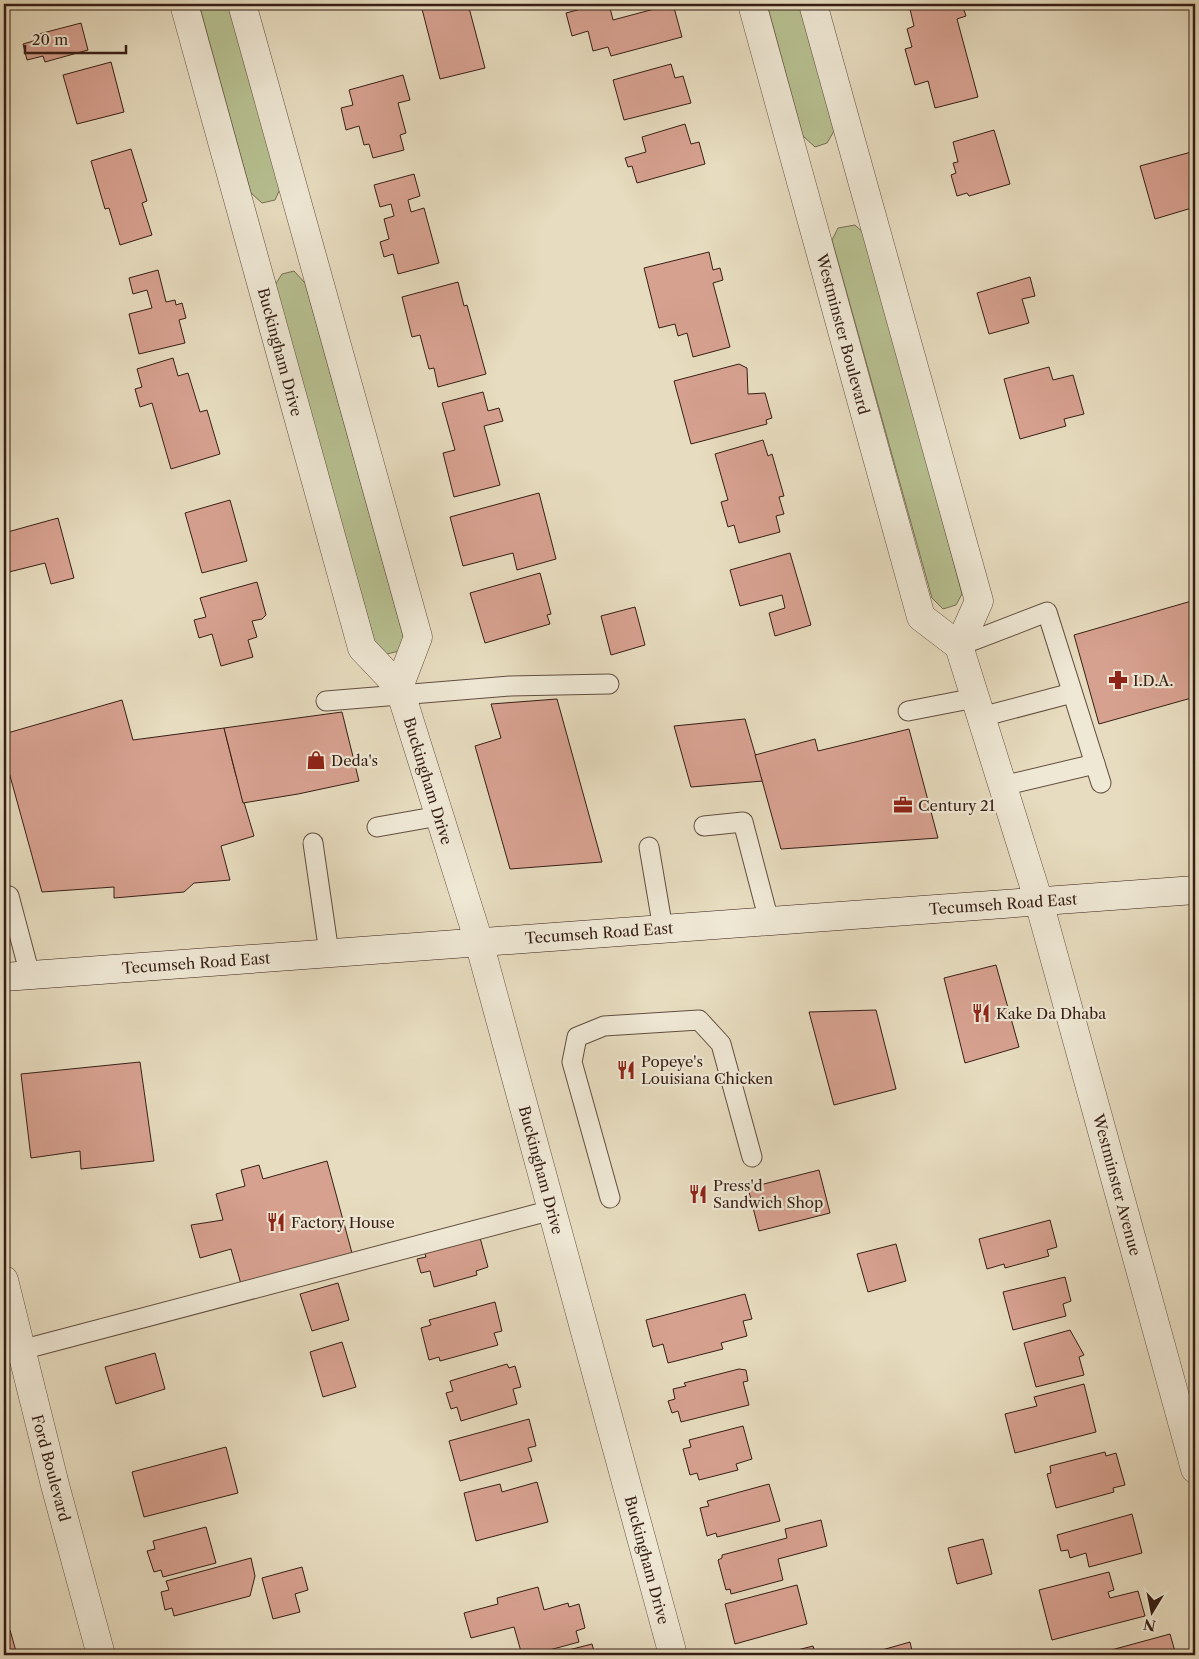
<svg xmlns="http://www.w3.org/2000/svg" width="1199" height="1659" font-family="'Libre Caslon Text',serif">
<style>
.green{fill:#b7c091;stroke:#766f53}
.building{fill:#d7a190;stroke:#361e15}
.lines{fill:none;stroke-linecap:round;stroke-linejoin:round}
.lane-casing{stroke:#624e40;stroke-width:21}
.street-casing{stroke:#624e40;stroke-width:29}
.secondary-casing{stroke:#361e15;stroke-width:29}
.lane{stroke:#efe8d5;stroke-width:19}
.street{stroke:#efe8d5;stroke-width:28}
.secondary{stroke:#efe8d5;stroke-width:28}
.labels{text-anchor:middle;dominant-baseline:central;stroke-width:4.5;stroke-linejoin:round;paint-order:stroke}
.street-label{font-size:15px;fill:#361e15;stroke:#efe8d5}
.poi-label{font-size:15px;fill:#361e15;stroke:#efe8d5;text-anchor:start}
</style>
<rect width="100%" height="100%" fill="#e7dcbf"/>
<filter id="stains"><feTurbulence type="fractalNoise" baseFrequency=".004" numOctaves="4"/><feColorMatrix values="0 0 0 0 .2 0 0 0 0 .09 0 0 0 0 .02 0 0 0 .5 -.17"/></filter>
<radialGradient id="worn" r=".72"><stop offset=".6" stop-color="#630" stop-opacity="0"/><stop offset="1" stop-color="#630" stop-opacity=".3"/></radialGradient>
<g class="green">
<path d="M199,4H229L280,189L275,200L262,203L251,193Z"/>
<path d="M767,4H800L834,131L827,143L815,147L803,136Z"/>
<path d="M855,225L866,235L962,594L956,605L943,609L932,598L832,240L838,228Z"/>
<path d="M294,271L305,283L404,639L399,651L387,654L375,643L275,285L282,274Z"/>
</g>
<g class="building">
<path d="M329,4H349L330,9Z"/>
<path d="M442,4H468L485,68L440,79L422,9Z"/>
<path d="M600,4H609L613,20L673,4L682,37L611,56L608,47L593,51L588,31L572,36L566,13Z"/>
<path d="M913,4H962L966,16L957,19L978,97L935,108L928,81L915,85L905,49L912,47L907,29L914,26L909,5Z"/>
<path d="M81,23L88,50L45,62L43,56L27,60L23,44L40,39L39,34Z"/>
<path d="M111,62L124,112L77,124L63,75Z"/>
<path d="M671,64L675,78L683,76L691,103L624,120L613,80Z"/>
<path d="M403,75L410,100L398,103L406,133L400,135L404,150L373,158L369,144L364,145L359,126L346,130L341,108L353,105L349,90Z"/>
<path d="M685,124L691,144L699,142L705,164L637,183L632,166L628,167L625,158L646,152L642,137Z"/>
<path d="M994,130L1010,184L969,196L967,193L957,196L951,175L956,173L953,163L958,162L953,142Z"/>
<path d="M131,149L147,201L142,203L152,235L120,245L109,208L105,209L91,161Z"/>
<path d="M1195,151V207L1155,219L1140,166Z"/>
<path d="M414,174L420,196L408,200L411,212L424,208L439,263L398,274L393,254L384,257L380,242L389,239L384,219L394,216L391,204L380,207L374,185Z"/>
<path d="M709,252L713,270L720,268L723,280L713,283L730,347L693,357L687,333L678,336L675,324L659,328L644,268Z"/>
<path d="M158,270L166,302L175,300L176,305L182,303L186,318L179,320L185,343L139,354L129,314L152,308L147,290L133,294L129,278Z"/>
<path d="M1030,277L1035,296L1022,299L1029,323L989,334L977,293Z"/>
<path d="M458,282L464,306L467,305L486,374L438,387L434,368L429,369L420,335L412,337L402,297Z"/>
<path d="M173,358L178,376L188,373L200,412L207,410L220,454L171,469L152,403L140,407L135,389L142,387L137,369Z"/>
<path d="M739,364L747,368L748,394L765,393L772,418L766,420L767,424L691,444L674,381Z"/>
<path d="M1049,367L1053,380L1073,375L1084,414L1064,419L1066,426L1020,439L1004,379Z"/>
<path d="M483,392L488,411L499,408L503,421L484,426L500,485L454,497L443,453L455,450L442,403Z"/>
<path d="M763,440L768,456L772,454L784,496L779,497L784,514L776,516L780,532L739,543L734,525L728,527L721,502L728,500L715,454Z"/>
<path d="M539,493L556,559L517,570L513,553L463,566L450,517Z"/>
<path d="M230,500L247,561L202,573L185,513Z"/>
<path d="M58,518L74,578L51,584L45,563L9,572L4,551V533Z"/>
<path d="M790,553L811,625L775,636L769,613L785,608L782,595L740,606L730,570Z"/>
<path d="M540,573L551,614L547,615L550,624L485,643L470,593Z"/>
<path d="M257,582L266,615L262,619L252,621L257,637L248,640L253,657L221,666L212,634L199,638L194,620L206,617L200,598Z"/>
<path d="M1195,600V697L1099,724L1074,635Z"/>
<path d="M635,607L645,645L611,655L601,616Z"/>
<path d="M557,699L602,862L510,869L475,746L501,738L491,704Z"/>
<path d="M122,700L133,740L224,728L235,772L254,836L221,846L230,880L194,883L184,892L114,898V887L42,892L4,754V734Z"/>
<path d="M342,712L359,781L298,794L243,803L224,728Z"/>
<path d="M745,719L763,781L691,787L674,726Z"/>
<path d="M909,729L938,838L781,849L755,755L815,739L818,751Z"/>
<path d="M996,965L1019,1047L965,1063L944,978Z"/>
<path d="M876,1010L896,1089L834,1105L809,1012Z"/>
<path d="M140,1062L154,1161L81,1169L80,1151L31,1158L21,1074Z"/>
<path d="M327,1161L352,1253L241,1284L231,1249L200,1258L191,1225L223,1220L216,1194L245,1186L241,1170L259,1165L263,1179Z"/>
<path d="M819,1170L830,1213L759,1231L748,1188Z"/>
<path d="M1050,1220L1057,1247L1047,1250L1049,1256L1005,1268L1004,1264L987,1269L979,1239Z"/>
<path d="M479,1234L488,1267L476,1271L477,1275L434,1287L430,1271L421,1273L417,1259L426,1257L422,1245Z"/>
<path d="M896,1244L906,1281L868,1292L857,1254Z"/>
<path d="M1065,1277L1071,1301L1063,1304L1066,1316L1013,1330L1003,1292Z"/>
<path d="M338,1283L349,1320L312,1331L300,1294Z"/>
<path d="M745,1294L752,1319L743,1321L747,1336L721,1343L723,1349L668,1363L663,1344L653,1347L646,1320Z"/>
<path d="M495,1302L502,1331L494,1333L498,1345L440,1361L439,1357L429,1360L421,1328L431,1325L429,1320Z"/>
<path d="M1070,1330L1084,1355L1079,1357L1084,1375L1036,1387L1024,1343Z"/>
<path d="M342,1342L356,1387L323,1397L310,1352Z"/>
<path d="M155,1353L165,1389L116,1404L105,1367Z"/>
<path d="M507,1364L509,1368L515,1366L521,1387L513,1389L517,1404L461,1421L457,1407L451,1409L446,1393L453,1391L450,1381Z"/>
<path d="M739,1369L746,1370L748,1381L743,1382L749,1405L681,1422L678,1411L672,1413L668,1401L675,1399L673,1389L686,1386L684,1383Z"/>
<path d="M1084,1384L1096,1432L1015,1453L1005,1414L1037,1406L1034,1397Z"/>
<path d="M529,1419L536,1446L528,1448L532,1461L460,1481L449,1441Z"/>
<path d="M743,1426L752,1459L736,1464L738,1470L699,1480L697,1473L690,1475L683,1449L691,1447L689,1440Z"/>
<path d="M226,1447L238,1493L144,1517L132,1472Z"/>
<path d="M1105,1452L1106,1456L1116,1453L1125,1485L1113,1488L1114,1492L1056,1508L1047,1474L1051,1473L1050,1466Z"/>
<path d="M537,1482L548,1522L476,1541L464,1493L500,1484L502,1492Z"/>
<path d="M769,1484L780,1521L717,1537L716,1533L707,1536L700,1508L709,1506L707,1501Z"/>
<path d="M1132,1514L1142,1553L1089,1567L1086,1553L1070,1558L1068,1550L1061,1551L1057,1535Z"/>
<path d="M821,1520L827,1546L778,1559L783,1580L731,1594L730,1589L726,1590L718,1560L722,1558V1555L787,1538L785,1529Z"/>
<path d="M206,1527L216,1563L163,1577L161,1570L154,1572L147,1551L155,1549L153,1541Z"/>
<path d="M983,1539L992,1574L957,1584L948,1548Z"/>
<path d="M251,1558L255,1576L250,1596L174,1616L172,1608L165,1610L161,1592L169,1590L166,1581Z"/>
<path d="M302,1567L308,1590L295,1594L300,1612L273,1619L262,1578Z"/>
<path d="M1109,1572L1114,1590L1108,1592L1110,1598L1138,1591L1145,1616L1052,1640L1039,1590Z"/>
<path d="M4,1578L9,1592L4,1593Z"/>
<path d="M797,1585L807,1624L735,1644L725,1604Z"/>
<path d="M538,1587L544,1610L568,1603L569,1607L579,1604L585,1628L576,1631L579,1642L531,1655H522L514,1627L471,1638L464,1613L498,1604L497,1598Z"/>
<path d="M10,1630L17,1655H4V1632Z"/>
<path d="M1170,1634L1176,1655H1093Z"/>
<path d="M910,1642L913,1655H869L868,1654Z"/>
<path d="M592,1644L595,1655H549Z"/>
<path d="M813,1646L816,1655H778Z"/>
<path d="M260,1650L261,1655L273,1652L274,1655H240Z"/>
</g>
<g class="lines">
<g class="lane-casing">
<g id="lane">
<path d="M959,646L1047,612L1101,783"/>
<path d="M326,701L510,686L609,684"/>
<path d="M908,711L975,698"/>
<path d="M981,717L1072,693"/>
<path d="M1002,786L1095,764"/>
<path d="M704,826L743,822L769,921"/>
<path d="M377,827L439,816"/>
<path d="M313,843L329,953"/>
<path d="M649,847L663,929"/>
<path d="M9,896L30,975"/>
<path d="M610,1198L572,1062L577,1037L604,1026L699,1020L721,1044L752,1157"/>
<path d="M21,1350L552,1210"/>
</g>
</g>
<g class="street-casing">
<g id="street">
<path d="M184,4L362,648L399,687L479,942L673,1655"/>
<path d="M242,4L418,637L399,687"/>
<path d="M752,4L921,617L959,646L1039,902L1195,1469"/>
<path d="M813,4L979,601L959,646"/>
<path d="M4,1280L55,1485L101,1655"/>
</g>
</g>
<g class="secondary-casing">
<path id="secondary" d="M4,977L1195,890"/>
</g>
<use href="#lane" class="lane"/>
<use href="#street" class="street"/>
<use href="#secondary" class="secondary"/>
</g>
<defs>
<g id="pharmacy-bare" transform="scale(1.5)"><path d="M-2-6h4v4h4v4h-4v4h-4v-4h-4v-4h4Z" fill="#8f2418" stroke="#efe8d5" stroke-width="2.5" paint-order="stroke"/></g>
<g id="shop-bare" transform="scale(1.5)"><path d="M-5-2.5h2.3a2.7 3.5 0 0 1 5.4 0H5L5.5 6h-11ZM-1.5-2.5h3a1.5 2.3 0 0 0-3 0Z" fill="#8f2418" stroke="#efe8d5" stroke-width="2.5" paint-order="stroke"/></g>
<g id="office-bare" transform="scale(1.5)"><path d="M-6-3h4V-5.5h4V-3h4V5H-6ZM-1-4.5V-3h2v-1.5ZM-6 0V1H6V0Z" fill="#8f2418" stroke="#efe8d5" stroke-width="2.5" paint-order="stroke"/></g>
<g id="restaurant-bare" transform="scale(1.5)"><path d="M-5-6h1v4h1v-4h1v4h1v-4h1v5L-1.5 .5V6h-2V.5L-5-1ZM5-6V6H3V1.5H1.5Q1.5-4 5-6Z" fill="#8f2418" stroke="#efe8d5" stroke-width="2.5" paint-order="stroke"/></g>
</defs>
<g fill-rule="evenodd">
<use href="#pharmacy-bare" x="1118" y="680"/>
<use href="#shop-bare" x="316" y="760"/>
<use href="#office-bare" x="903" y="805"/>
<use href="#restaurant-bare" x="981" y="1013"/>
<use href="#restaurant-bare" x="626" y="1070"/>
<use href="#restaurant-bare" x="698" y="1194"/>
<use href="#restaurant-bare" x="276" y="1222"/>
</g>
<g class="labels">
<g class="street-label">
<text transform="translate(843 334) rotate(75)">Westminster Boulevard</text>
<text transform="translate(280 352) rotate(75)">Buckingham Drive</text>
<text transform="translate(428 781) rotate(73)">Buckingham Drive</text>
<text transform="translate(1003 904) rotate(-4)">Tecumseh Road East</text>
<text transform="translate(599 933) rotate(-4)">Tecumseh Road East</text>
<text transform="translate(196 963) rotate(-4)">Tecumseh Road East</text>
<text transform="translate(541 1170) rotate(75)">Buckingham Drive</text>
<text transform="translate(1117 1185) rotate(75)">Westminster Avenue</text>
<text transform="translate(51 1468) rotate(75)">Ford Boulevard</text>
<text transform="translate(647 1560) rotate(75)">Buckingham Drive</text>
</g>
<g class="poi-label">
<text x="1133" y="680">I.D.A.</text>
<text x="331" y="760">Deda's</text>
<text x="918" y="805">Century 21</text>
<text x="996" y="1013">Kake Da Dhaba</text>
<text x="641" y="1061">Popeye's<tspan x="641" dy="17">Louisiana Chicken</tspan></text>
<text x="713" y="1185">Press'd<tspan x="713" dy="17">Sandwich Shop</tspan></text>
<text x="291" y="1222">Factory House</text>
</g>
</g>
<rect width="1199" height="1659" fill="none" stroke="#e7dcbf" stroke-width="20"/>
<rect x="5" y="5" width="1189" height="1649" fill="none" stroke="#361e15" stroke-width="2.5"/>
<rect x="10" y="10" width="1179" height="1639" fill="none" stroke="#361e15"/>
<g transform="translate(1152 1612) rotate(190)" stroke="#efe8d5" stroke-width="4" paint-order="stroke">
<path d="M0-4L9 19L0 12L-9 19Z" fill="#361e15"/>
<text y="-8" font-size="14" font-weight="bold" text-anchor="middle" fill="#361e15">N</text>
</g>
<path d="M25 45v8h101v-8" fill="none" stroke="#361e15" stroke-width="2.5"/>
<text x="32" y="45" font-size="15" fill="#361e15" stroke="#efe8d5" stroke-width="4" paint-order="stroke">20 m</text>
<rect width="100%" height="100%" filter="url(#stains)"/>
<rect width="100%" height="100%" fill="url(#worn)"/>
</svg>
